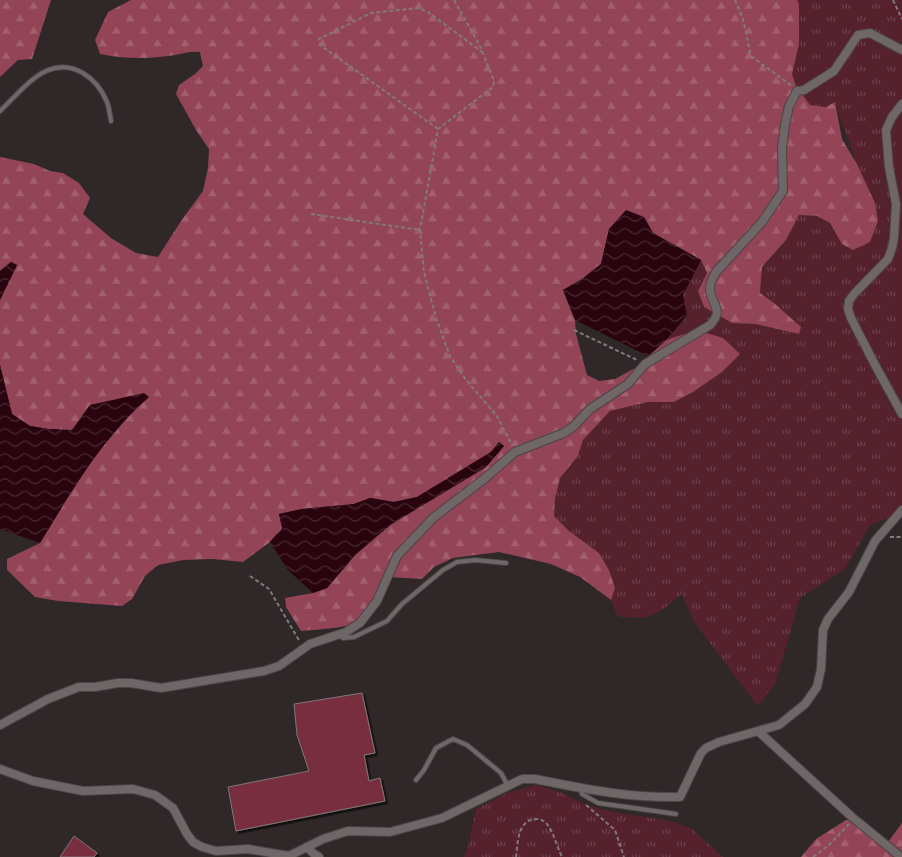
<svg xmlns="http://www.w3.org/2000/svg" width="902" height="857" font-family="'DM Sans',sans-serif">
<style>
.grass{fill:url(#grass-tufts)}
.forest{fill:url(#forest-firs)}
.water{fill:url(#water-waves)}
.building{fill:#792d40;stroke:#807778;filter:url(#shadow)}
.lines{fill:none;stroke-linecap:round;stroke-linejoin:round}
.service-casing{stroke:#4a4445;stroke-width:6}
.minor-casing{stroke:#4a4445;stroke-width:10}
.path{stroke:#817a7b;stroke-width:2;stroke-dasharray:4 2.5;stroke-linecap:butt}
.service{stroke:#6f6667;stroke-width:4}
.minor{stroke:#6f6667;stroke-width:8}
</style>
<defs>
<pattern id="grass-tufts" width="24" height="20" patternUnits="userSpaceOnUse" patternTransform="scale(1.25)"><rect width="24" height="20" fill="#55212d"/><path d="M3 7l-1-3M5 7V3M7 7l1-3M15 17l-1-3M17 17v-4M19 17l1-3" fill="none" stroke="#6e414b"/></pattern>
<pattern id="forest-firs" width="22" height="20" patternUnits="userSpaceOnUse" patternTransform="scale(1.25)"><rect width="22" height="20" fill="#934456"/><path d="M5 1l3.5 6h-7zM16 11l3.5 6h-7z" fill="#a25f6e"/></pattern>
<pattern id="water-waves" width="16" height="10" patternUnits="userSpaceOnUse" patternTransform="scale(1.25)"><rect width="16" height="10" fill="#29040e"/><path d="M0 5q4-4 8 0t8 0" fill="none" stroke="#482931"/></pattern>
<filter id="shadow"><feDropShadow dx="2.5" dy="2.5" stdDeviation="0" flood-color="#0009"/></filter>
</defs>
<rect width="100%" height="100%" fill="#2f2728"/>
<g class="grass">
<path d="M797,0H902V513L870,525L845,569L800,598L775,684L758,706L694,622L682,594C657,615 650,621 617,616L611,600L615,588L609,569L599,553L569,531L554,516L555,499L560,478L578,456L583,440L610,411L648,402H674L693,392L722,372L739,354L698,330L666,340L686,316L683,295L701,260L707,273L698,291L732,323L755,324L798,334L800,327L774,303L760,293L762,268L786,240L799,214C827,217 828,220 842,243L875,203L857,164L835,103L826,107L810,105L796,86L792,74L799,44V4Z"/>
<path d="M537,785L560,792L587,805L613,812L671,821L692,829L723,857H464L469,843L476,809L509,792Z"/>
</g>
<g class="forest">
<path d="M0,0H51L32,59L18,60L0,77Z"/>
<path d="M131,0H797L799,4V44L792,74L796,86L810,105L826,107L835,102L842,139L857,164L875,203L878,221L870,242L853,250L842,244L830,223L817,216L799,215L786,240L762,267L760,293L774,303L801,327L799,334L755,324L732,323L704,307L698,291L707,273L701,260L653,233L644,217L609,229L601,264L582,279L563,290L575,320L576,334L587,375L599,381L615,379L637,367L666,340L697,330L723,338L740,354L722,372L693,392L674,402H648L610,411L583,440L578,456L560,478L555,499L554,516L569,531L599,553L609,570L615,588L611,600L580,577L551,564L499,552L453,558L434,567L422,579L389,577C380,592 372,611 357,622C348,628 313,630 301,631L286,607L285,598L313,593L327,588L355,555L390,525L486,467L504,446L499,442L491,452L417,497L394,502L370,498L354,504L302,509L279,514L283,528L270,542L243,562L213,559L183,560L158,565L145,576L132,599L122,606L58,601L35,597L7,570V559L40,543L88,464L132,412L149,397L90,405L72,430L49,429L30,426L12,414L0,365V300L17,265L11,262L0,271V157L34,164L50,171L63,173L79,183L90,198L83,214L111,238L136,253L158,257L181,221L203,191L208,168L209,149L196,130L176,94L179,85L195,74L203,66L200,52C189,51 179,55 168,56C147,59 122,59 100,54L95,40L108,12Z"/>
<path d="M846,820L865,826L888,842L902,823V857H801L816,839Z"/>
</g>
<g class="water">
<path d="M626,210L644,217L653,233L701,260L683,295L687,316L666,340L648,356L575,320L563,290L582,279L601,264L609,229Z"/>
<path d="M11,262L17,265L0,300V271Z"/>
<path d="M0,365L12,414L30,426L49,429L72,430L90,405L144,393L149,397C102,438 72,491 40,543L0,529Z"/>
<path d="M499,442L504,446L486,467L390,525L355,555L327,588L313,593L288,570L270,542L282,528L279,514L302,509L354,504L370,498L394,502L417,497L491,452Z"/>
</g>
<g class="building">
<path d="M362,693L375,753L364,755L369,781L380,778L385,801L236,831L228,787L309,771L297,735L294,704Z"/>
<path d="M74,836L97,853L94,857H60Z"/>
</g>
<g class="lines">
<g class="service-casing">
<g id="service">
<path d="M0,111C14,98 29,79 46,71C73,59 97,78 107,102C109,107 110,115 111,121"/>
<path d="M339,634L343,638L354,637L387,621L402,604L443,570L457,562L475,560L506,563"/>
<path d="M416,780L424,770L436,748L453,739L467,745L501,773L508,786"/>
<path d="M581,789L582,794L598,803L676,814"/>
</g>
</g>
<g class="minor-casing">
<g id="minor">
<path d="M902,104L892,117L886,130L889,167L896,204L894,238L892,248L888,259L854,294L849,301L848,309L851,318L874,363L902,414"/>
<path d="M0,725L48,699L79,687H95L118,683H131L161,688L264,671L279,666L310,644L346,632L360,623L377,601L397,556L433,518L484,479L515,452L564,433L574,426L590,409L628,384L645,364L710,325C724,310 713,307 710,291C709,284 713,277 716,272L762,222L783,191L782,149L785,125L789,106L797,91L804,90L834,71L858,35L870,33L902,50"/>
<path d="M759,732L852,817L901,857"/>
<path d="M0,769L33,781L83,791L133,789L155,795L173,808L187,834L193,842L202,847L216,851L248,849L289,856L323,839L348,831L390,832L442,818L522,779H535C585,789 628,798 680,797L701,753L706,748L719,742L779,725L805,704L817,687L821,669L823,630L828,619L849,592L875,541L902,510"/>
<path d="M307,847L314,854L319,857"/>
</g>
</g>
<g class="path">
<path d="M454,0L480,46L494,81L493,87L489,90L438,129L420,230L424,272L436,318L450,356L466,380L497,416L512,445"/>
<path d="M735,0L743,19L751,56L792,86"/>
<path d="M893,0L902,19"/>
<path d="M438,129L320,45L319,39L371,13L418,8L428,12L482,52"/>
<path d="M311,214L420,230"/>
<path d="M574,330L637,360"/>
<path d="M890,537H902"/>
<path d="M250,576L269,589L300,642"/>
<path d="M586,805L615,830L624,857"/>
<path d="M516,857C518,843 517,819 537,819C541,819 544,821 547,824C554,833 557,847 562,857"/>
<path d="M813,857L828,846L849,824"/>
</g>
<use href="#service" class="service"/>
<use href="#minor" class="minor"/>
</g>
</svg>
